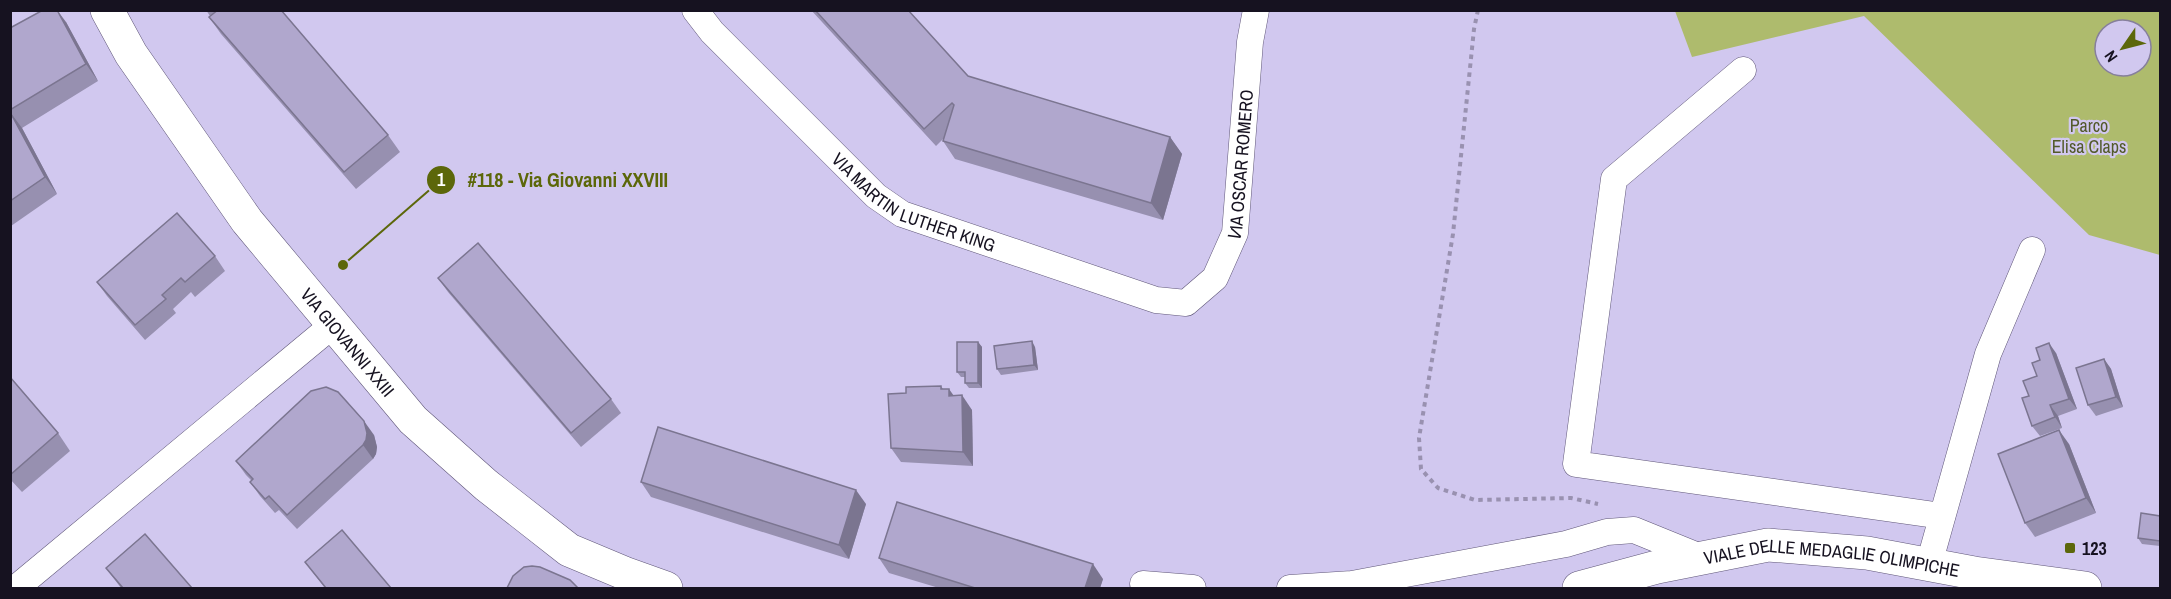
<svg xmlns="http://www.w3.org/2000/svg" width="2171" height="599" font-family="'Archivo Narrow',sans-serif">
<style>
.green{fill:#aebb6d;fill-rule:evenodd}
.lines{fill:none;stroke-linecap:round;stroke-linejoin:round}
.minor-casing{stroke:#605779;stroke-width:27}
.secondary-casing{stroke:#605779;stroke-width:34}
.path{stroke:#9991b0;stroke-width:4;stroke-dasharray:4.5 4.5;stroke-linecap:butt}
.minor{stroke:#fff;stroke-width:26}
.secondary{stroke:#fff;stroke-width:33}
.wall{fill:#9790b0}
.shaded-wall{fill:#7b7590}
.building{fill:#b0a7cd;stroke:#7b7590;stroke-width:1.5}
.poi-dot{fill:#5c670a;stroke:#d1c8ef;stroke-width:2}
.labels{text-anchor:middle;dominant-baseline:central;stroke-width:4.5;stroke-linejoin:round;paint-order:stroke}
.park-label{font-size:18px;fill:#525a2a;stroke:#d1c8ef}
.street-label{font-size:18px;fill:#161220;stroke:#d1c8ef}
.poi-label{font-size:18px;font-weight:bold;fill:#161220;stroke:#d1c8ef;text-anchor:start}
.leader{fill:none;stroke:#5c670a;stroke-width:2}
.callout-dot{fill:#5c670a;stroke:#d1c8ef;stroke-width:2}
.mark-label{font-size:18px;text-anchor:middle;font-weight:bold;fill:#fff}
.callout-label{font-size:20px;text-anchor:middle;font-weight:bold;fill:#5c670a;stroke:#d1c8ef;stroke-width:4.5;stroke-linejoin:round;paint-order:stroke}
</style>
<rect width="100%" height="100%" fill="#d1c8ef"/>
<path class="green" d="M1675,11H2160V255L2089,235L1864,16L1692,57ZM2105,30H2141V66H2105Z"/>
<g class="lines">
<g class="minor-casing">
<g id="minor">
<path id="s1" d="M695,10L712,32L876,196L902,214L1156,300L1186,303L1215,278L1235,233L1250,42L1256,10"/>
<path d="M1743,70L1614,179L1576,464L1942,516"/>
<path d="M1929,564L1988,354L2032,250"/>
<path d="M1143,584L1193,588"/>
<path d="M16,588L334,324"/>
<path d="M1290,588L1352,584L1566,544L1607,532L1634,530L1703,558"/>
</g>
</g>
<g class="secondary-casing">
<g id="secondary">
<path id="s2" d="M107,10L131,54L247,221L413,420L486,485L569,550L624,573L666,588"/>
<path id="s3" d="M1579,588L1657,567L1768,545L1867,553L1974,573L2085,588"/>
</g>
</g>
<path class="path" d="M1478,10L1474,29L1453,234L1419,438L1421,469L1438,488L1475,500L1571,498L1598,504"/>
<use href="#minor" class="minor"/>
<use href="#secondary" class="secondary"/>
</g>
<g class="wall">
<path d="M206,10H281L388,135L400,152L356,189L221,34L209,17L210,16Z"/>
<path d="M811,10H908L968,76L1170,137L1182,154L1163,220L955,159L943,141V139L936,146Z"/>
<path d="M66,22L98,81L22,128L57,194L11,226L10,225V28Z"/>
<path d="M215,256L225,271L195,297L191,292L173,309L176,313L145,340L107,296L97,282Z"/>
<path d="M438,278L611,399L621,413L581,447L448,292Z"/>
<path d="M978,342L982,347V388H969L965,383V377H961L957,372Z"/>
<path d="M1035,347L1038,370L1001,375L997,369Z"/>
<path d="M2056,353L2077,409L2058,416L2062,428L2040,436L2032,426L2029,396L2037,376Z"/>
<path d="M2104,359L2111,369L2123,407L2096,416L2088,405Z"/>
<path d="M10,377L58,433L70,451L22,492L10,479Z"/>
<path d="M941,386L943,389L954,396L972,410L973,466L901,462L891,448L906,393Z"/>
<path d="M374,435L377,447L376,454L373,459L297,529L279,510L275,513L260,496L250,482L252,481L246,475L236,461Z"/>
<path d="M2069,444L2096,513L2035,537L2025,523Z"/>
<path d="M641,482L866,504L849,559L651,497Z"/>
<path d="M2160,516V546L2142,544L2138,538Z"/>
<path d="M879,558L1103,579L1100,588H939L889,573Z"/>
<path d="M305,562L391,588H325Z"/>
<path d="M106,568L192,588H121Z"/>
</g>
<g class="shaded-wall">
<path d="M57,10L66,22L98,81L86,64Z"/>
<path d="M10,112L22,128L57,194L45,177Z"/>
<path d="M1170,137L1182,154L1163,220L1151,203Z"/>
<path d="M1032,341L1035,347L1038,370L1034,365Z"/>
<path d="M978,342L982,347V388L978,383Z"/>
<path d="M2049,343L2056,353L2077,409L2069,399Z"/>
<path d="M2104,359L2111,369L2123,407L2116,397Z"/>
<path d="M949,389L959,403L949,396Z"/>
<path d="M962,395L972,410L973,466L963,452Z"/>
<path d="M2050,405L2058,416L2062,428L2055,417Z"/>
<path d="M364,421L374,435L377,447L376,454L373,459L363,445Z"/>
<path d="M2059,430L2069,444L2096,513L2086,498Z"/>
<path d="M856,490L866,504L849,559L839,545Z"/>
<path d="M1093,564L1103,579L1100,588H1085Z"/>
</g>
<g class="building">
<path d="M43,10H57L86,64L10,110V28Z"/>
<path d="M218,10H281L388,135L344,172L209,17Z"/>
<path d="M815,10H908L968,76L1170,137L1151,203L943,141L954,105L952,103L924,129Z"/>
<path d="M10,112L45,177L10,201Z"/>
<path d="M177,213L215,256L185,282L181,278L162,295L166,299L135,325L97,282Z"/>
<path d="M478,243L611,399L571,433L438,278Z"/>
<path d="M1032,341L1034,365L997,369L994,346Z"/>
<path d="M957,342H978V383H965V372H957Z"/>
<path d="M2049,343L2069,399L2050,405L2055,417L2032,426L2022,398L2029,396L2023,381L2037,376L2032,363L2040,360L2036,348Z"/>
<path d="M2104,359L2116,397L2088,405L2076,368Z"/>
<path d="M10,377L58,433L10,475Z"/>
<path d="M941,386V389H949V396L962,395L963,452L891,448L888,394L906,393V387Z"/>
<path d="M326,387L338,392L364,421L367,433L366,440L363,445L287,515L269,496L265,499L250,482L253,479L236,461L311,391Z"/>
<path d="M658,427L856,490L839,545L641,482Z"/>
<path d="M2059,430L2086,498L2025,523L1998,454Z"/>
<path d="M897,502L1093,564L1085,588H975L879,558Z"/>
<path d="M2141,513L2160,516V541L2138,538Z"/>
<path d="M342,530L391,588H326L305,562Z"/>
<path d="M145,534L192,588H123L106,568Z"/>
<path d="M532,566L540,567L570,580L578,588H507L513,576L524,567Z"/>
</g>
<rect class="poi-dot" x="2064" y="542" width="12" height="12" rx="3"/>
<g class="labels">
<g class="park-label">
<text x="2089" y="125">Parco<tspan x="2089" dy="21">Elisa Claps</tspan></text>
</g>
<g class="street-label">
<text stroke="none"><textPath href="#s1" startOffset="746">VIA OSCAR ROMERO</textPath></text>
<text stroke="none"><textPath href="#s1" startOffset="296">VIA MARTIN LUTHER KING</textPath></text>
<text stroke="none"><textPath href="#s2" startOffset="411">VIA GIOVANNI XXIII</textPath></text>
<text stroke="none"><textPath href="#s3" startOffset="258">VIALE DELLE MEDAGLIE OLIMPICHE</textPath></text>
</g>
<g class="poi-label">
<text x="2082" y="548">123</text>
</g>
</g>
<path class="leader" d="M343 265L441 180"/>
<g class="callout-dot">
<circle cx="343" cy="265" r="6"/>
<circle cx="441" cy="180" r="15"/>
</g>
<g class="mark-label">
<text x="441" y="186">1</text>
</g>
<g class="callout-label">
<text x="568" y="187">#118 - Via Giovanni XXVIII</text>
</g>
<rect width="2171" height="599" fill="none" stroke="#161220" stroke-width="24"/>
<g transform="translate(2123 48) rotate(235)"><circle r="28" fill="#d1c8ef" stroke="#867f9c" stroke-width="1.5"/>
<path d="M0-4.5L10 22L0 15L-10 22Z" fill="#5c670a"/>
<text y="-9" font-size="16" font-weight="bold" text-anchor="middle" fill="#161220">N</text>
</g>
</svg>
